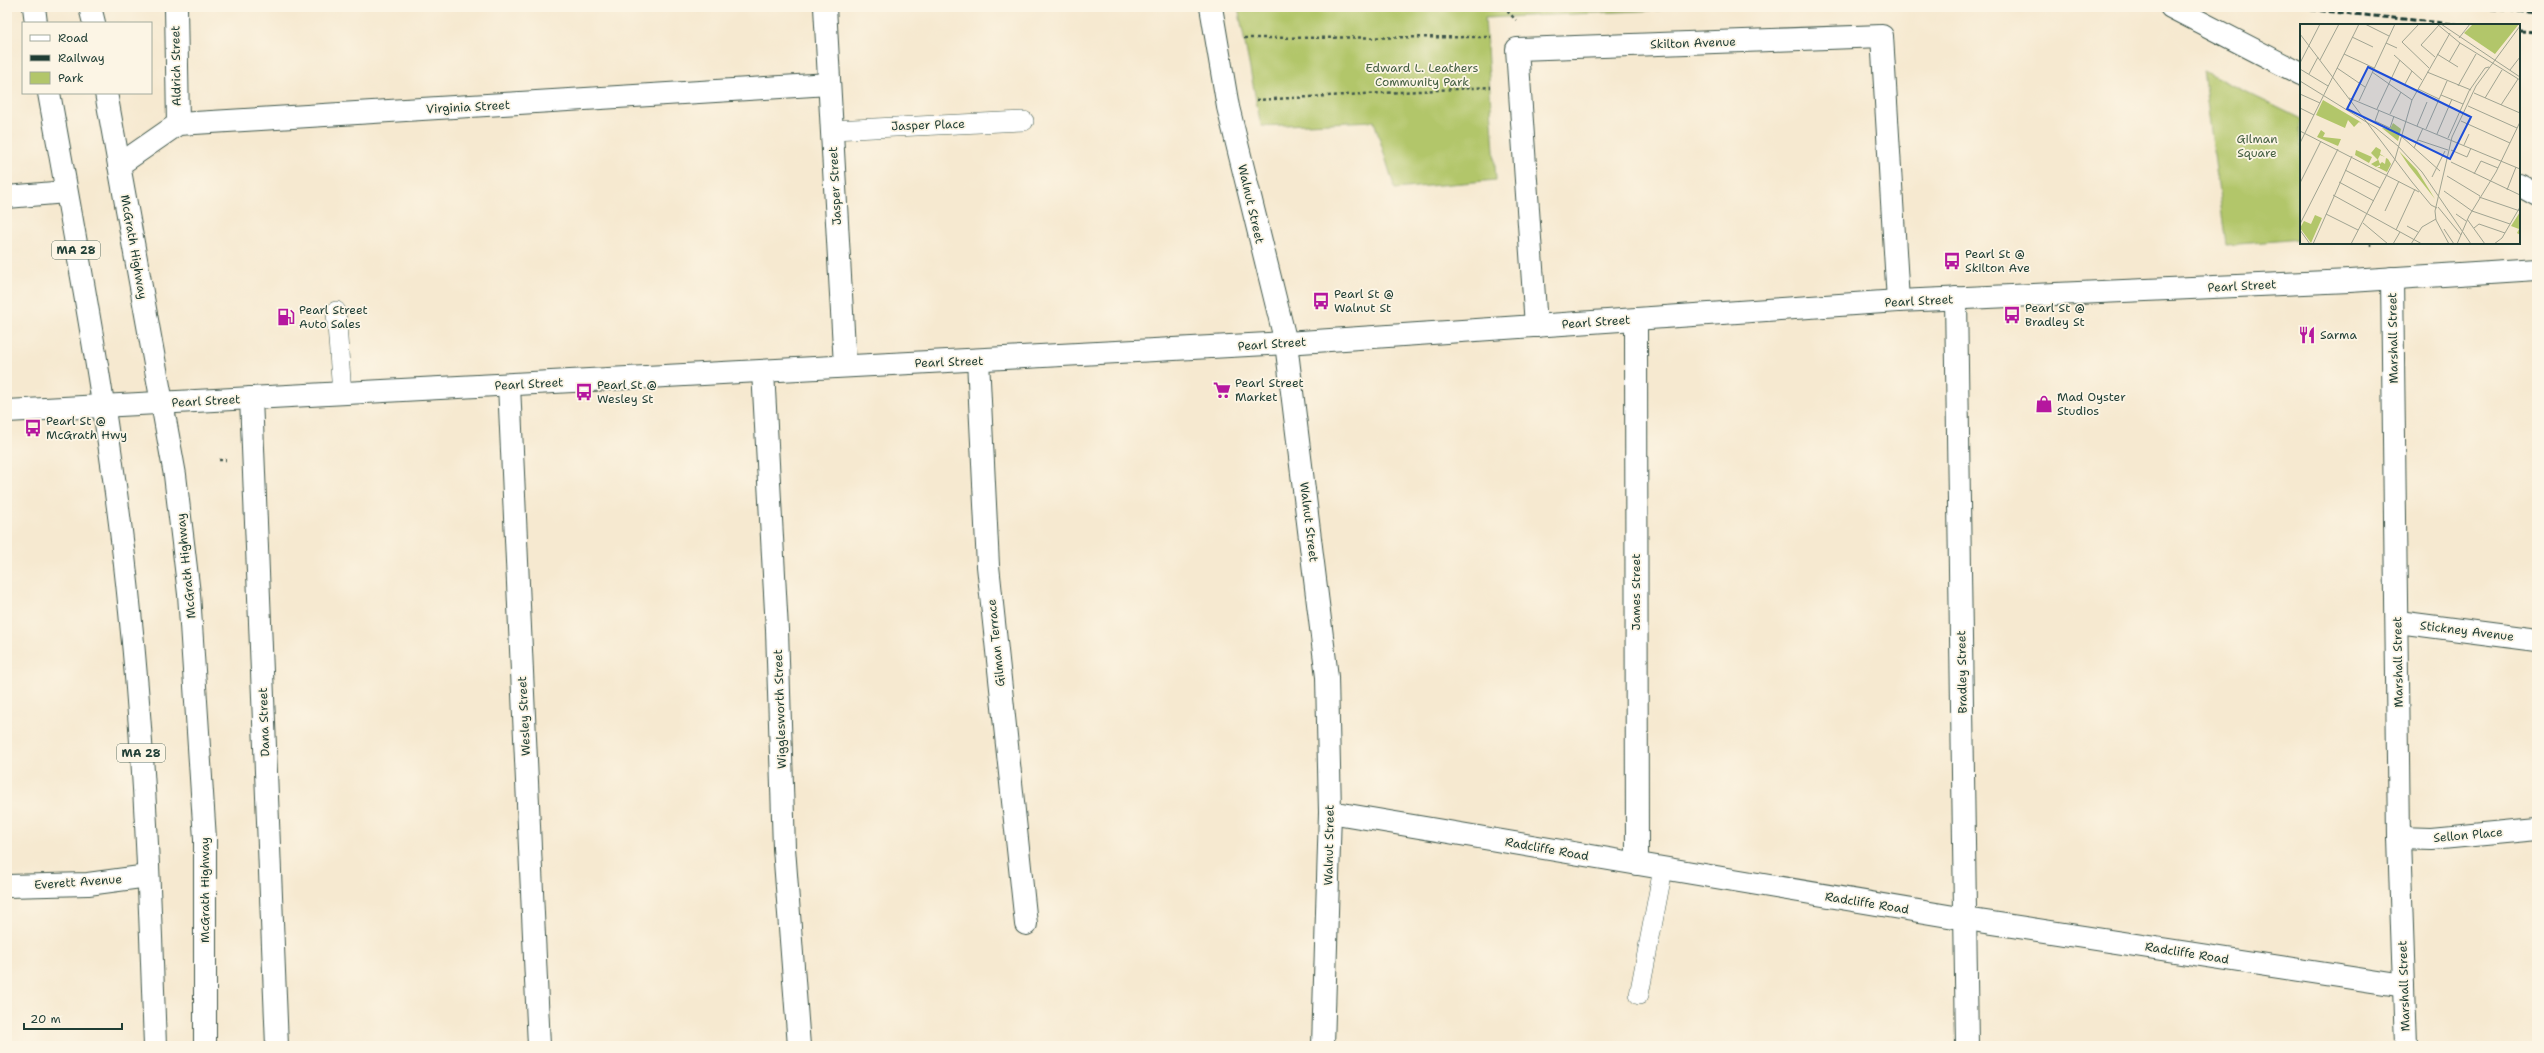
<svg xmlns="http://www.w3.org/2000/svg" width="2544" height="1053" font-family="'Shantell Sans',sans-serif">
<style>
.green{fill:#b2c66a;stroke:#68824f}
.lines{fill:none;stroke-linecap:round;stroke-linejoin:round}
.lane-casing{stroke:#3f574b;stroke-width:20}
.street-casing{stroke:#3f574b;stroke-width:24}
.secondary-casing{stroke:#3f574b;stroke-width:24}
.highway-casing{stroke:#3f574b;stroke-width:24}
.path{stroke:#3f574b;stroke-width:2.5;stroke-dasharray:3 3;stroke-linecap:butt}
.lane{stroke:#fff;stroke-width:19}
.street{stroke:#fff;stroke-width:22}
.secondary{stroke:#fff;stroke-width:22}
.highway{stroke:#fff;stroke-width:22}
.rail{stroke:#1f3d34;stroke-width:3;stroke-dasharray:6 3;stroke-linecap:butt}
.labels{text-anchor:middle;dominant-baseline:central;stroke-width:3.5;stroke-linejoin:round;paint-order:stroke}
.shield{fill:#fcf5e5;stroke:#617469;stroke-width:1}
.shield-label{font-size:11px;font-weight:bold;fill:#1f3d34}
.street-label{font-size:12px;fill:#1f3d34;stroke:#fcf5e5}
.park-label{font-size:12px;fill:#445f42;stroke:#fcf5e5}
.poi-label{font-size:12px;fill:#1f3d34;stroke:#fcf5e5;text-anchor:start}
.inset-road{fill:none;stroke:#a0a492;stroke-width:1}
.view{fill:#1d4ed8;fill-opacity:0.15;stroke:#1d4ed8;stroke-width:2}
.inset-edge{fill:none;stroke:#1f3d34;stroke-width:2}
</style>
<rect width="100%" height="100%" fill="#fcf5e5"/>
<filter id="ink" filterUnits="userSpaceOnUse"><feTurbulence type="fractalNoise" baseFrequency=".025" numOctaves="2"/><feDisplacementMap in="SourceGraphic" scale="8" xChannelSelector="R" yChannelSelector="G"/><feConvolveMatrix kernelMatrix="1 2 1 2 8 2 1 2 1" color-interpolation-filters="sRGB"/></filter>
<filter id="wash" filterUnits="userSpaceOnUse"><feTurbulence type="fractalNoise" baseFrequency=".012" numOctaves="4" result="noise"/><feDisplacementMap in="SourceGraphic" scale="16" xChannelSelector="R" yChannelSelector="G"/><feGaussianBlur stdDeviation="0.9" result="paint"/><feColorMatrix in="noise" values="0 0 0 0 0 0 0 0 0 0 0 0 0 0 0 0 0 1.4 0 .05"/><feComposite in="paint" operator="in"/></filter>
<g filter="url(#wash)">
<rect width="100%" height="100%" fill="#f6e9d0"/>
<g class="green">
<path d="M1238,7H1660V10L1485,18L1496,180L1395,189L1374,121L1261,126Z"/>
<path d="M2203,71L2301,119V239L2226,245Z"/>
</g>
</g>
<g filter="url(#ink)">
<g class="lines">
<g class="lane-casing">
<g id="lane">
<path d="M832,130L1024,121"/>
<path d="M336,311L342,394"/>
<path d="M1639,995L1663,869"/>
</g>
</g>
<g class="street-casing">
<g id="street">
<path d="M176,7L178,124"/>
<path d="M825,7L845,366"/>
<path d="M1211,7L1228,107L1286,343L1327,677L1330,812L1323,1046"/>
<path d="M119,165L178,124L829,84"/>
<path d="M7,197L66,192"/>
<path d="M2392,278L2399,838L2406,1046"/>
<path d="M1956,298L1967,1046"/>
<path d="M1636,320L1637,864"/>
<path d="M1536,326L1517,49L1882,36L1898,301"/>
<path d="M978,360L988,566L1026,924"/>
<path d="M763,371L777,630L784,848L799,1046"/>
<path d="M509,385L539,1046"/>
<path d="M251,398L277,1046"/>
<path d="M2398,622L2537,640"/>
<path d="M1330,812L1966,919L2404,986"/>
<path d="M2399,838L2431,839L2537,829"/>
<path d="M7,886L88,884L148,876"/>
</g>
</g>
<g class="secondary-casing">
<g id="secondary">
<path d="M2171,7L2301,74"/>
<path d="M2519,185L2537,195"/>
<path d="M7,411L1286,343L1898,301L2350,281L2537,269"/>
</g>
</g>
<g class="highway-casing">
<g id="highway">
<path d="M34,7L36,23"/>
<path d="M90,7L94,23"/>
<path d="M49,93C80,265 113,438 130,612C145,757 150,901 155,1046"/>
<path d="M106,93L175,475L189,594L205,839V1046"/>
</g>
</g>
<g class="path">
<path d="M1503,7L1516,20"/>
<path d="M1244,38L1491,37"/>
<path d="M1256,100L1491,87"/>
<path d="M2371,243V248"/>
<path d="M219,460H226"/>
</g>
<use href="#lane" class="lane"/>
<use href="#street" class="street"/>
<use href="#secondary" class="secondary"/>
<use href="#highway" class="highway"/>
<g class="rail">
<path d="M2284,7L2463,25"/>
<path d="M2473,7L2537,13"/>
<path d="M2519,31L2537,32"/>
</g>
</g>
</g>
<defs>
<g id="bus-bare" transform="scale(1.38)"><path d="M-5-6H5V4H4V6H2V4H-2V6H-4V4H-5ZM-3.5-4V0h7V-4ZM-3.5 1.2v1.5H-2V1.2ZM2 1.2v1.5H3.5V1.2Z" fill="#b5179e" stroke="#fcf5e5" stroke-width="2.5" paint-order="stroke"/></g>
<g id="fuel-bare" transform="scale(1.38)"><path d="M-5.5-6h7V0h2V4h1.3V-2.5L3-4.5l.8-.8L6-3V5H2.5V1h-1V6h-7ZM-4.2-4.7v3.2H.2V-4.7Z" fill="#b5179e" stroke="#fcf5e5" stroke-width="2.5" paint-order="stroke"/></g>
<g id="restaurant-bare" transform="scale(1.38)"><path d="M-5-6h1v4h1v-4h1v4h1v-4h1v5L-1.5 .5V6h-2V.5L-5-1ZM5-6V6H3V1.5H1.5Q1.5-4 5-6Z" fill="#b5179e" stroke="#fcf5e5" stroke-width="2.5" paint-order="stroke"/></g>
<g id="supermarket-bare" transform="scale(1.38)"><path d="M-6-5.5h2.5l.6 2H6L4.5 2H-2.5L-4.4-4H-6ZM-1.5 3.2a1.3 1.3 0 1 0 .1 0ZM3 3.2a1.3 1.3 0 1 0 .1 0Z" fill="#b5179e" stroke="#fcf5e5" stroke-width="2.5" paint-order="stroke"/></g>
<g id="shop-bare" transform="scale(1.38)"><path d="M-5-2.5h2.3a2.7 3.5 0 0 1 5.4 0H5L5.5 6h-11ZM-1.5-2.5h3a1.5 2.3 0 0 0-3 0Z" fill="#b5179e" stroke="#fcf5e5" stroke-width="2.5" paint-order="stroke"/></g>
</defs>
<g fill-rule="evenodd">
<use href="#bus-bare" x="1952" y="261"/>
<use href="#bus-bare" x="1321" y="301"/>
<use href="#bus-bare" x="2012" y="315"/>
<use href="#fuel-bare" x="286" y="317"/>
<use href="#restaurant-bare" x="2307" y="335"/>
<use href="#supermarket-bare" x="1222" y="390"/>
<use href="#bus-bare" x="584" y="392"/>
<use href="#shop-bare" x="2044" y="404"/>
<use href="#bus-bare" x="33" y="428"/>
</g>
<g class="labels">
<g class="shield">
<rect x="52" y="241" width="48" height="18" rx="3"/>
<rect x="117" y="744" width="48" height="18" rx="3"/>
</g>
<g class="shield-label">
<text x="76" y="250">MA 28</text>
<text x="141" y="753">MA 28</text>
</g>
<g class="street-label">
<text transform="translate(1693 43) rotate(-2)">Skilton Avenue</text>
<text transform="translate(176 66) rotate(-91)">Aldrich Street</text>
<text transform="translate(468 107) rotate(-3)">Virginia Street</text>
<text transform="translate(928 125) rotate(-2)">Jasper Place</text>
<text transform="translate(835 186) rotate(-93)">Jasper Street</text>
<text transform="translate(1251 204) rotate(77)">Walnut Street</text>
<text transform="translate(134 247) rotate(80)">McGrath Highway</text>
<text transform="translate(2242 286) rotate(-3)">Pearl Street</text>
<text transform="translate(1919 301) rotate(-3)">Pearl Street</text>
<text transform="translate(1596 322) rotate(-4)">Pearl Street</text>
<text transform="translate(2393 338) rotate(-91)">Marshall Street</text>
<text transform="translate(1272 344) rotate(-4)">Pearl Street</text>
<text transform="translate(949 362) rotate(-2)">Pearl Street</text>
<text transform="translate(529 384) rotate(-3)">Pearl Street</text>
<text transform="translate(206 401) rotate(-3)">Pearl Street</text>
<text transform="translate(1309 522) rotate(83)">Walnut Street</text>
<text transform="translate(186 566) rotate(-96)">McGrath Highway</text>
<text transform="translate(1636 592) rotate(-90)">James Street</text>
<text transform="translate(2467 631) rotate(7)">Stickney Avenue</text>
<text transform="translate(996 643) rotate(-96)">Gilman Terrace</text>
<text transform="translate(2398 662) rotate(-91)">Marshall Street</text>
<text transform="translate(1962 672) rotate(-91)">Bradley Street</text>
<text transform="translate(780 709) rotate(-92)">Wigglesworth Street</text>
<text transform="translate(524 716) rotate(-93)">Wesley Street</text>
<text transform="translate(264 722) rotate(-92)">Dana Street</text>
<text transform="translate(2468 835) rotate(-5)">Sellon Place</text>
<text transform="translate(1329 845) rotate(-89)">Walnut Street</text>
<text transform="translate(1547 849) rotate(10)">Radcliffe Road</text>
<text transform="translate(78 882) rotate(-4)">Everett Avenue</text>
<text transform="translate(205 890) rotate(-90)">McGrath Highway</text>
<text transform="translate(1867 903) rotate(9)">Radcliffe Road</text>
<text transform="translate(2187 953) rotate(9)">Radcliffe Road</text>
<text transform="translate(2404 986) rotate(-92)">Marshall Street</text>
</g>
<g class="park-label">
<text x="1422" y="68">Edward L. Leathers<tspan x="1422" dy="14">Community Park</tspan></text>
<text x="2257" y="139">Gilman<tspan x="2257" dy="14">Square</tspan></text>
</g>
<g class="poi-label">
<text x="1965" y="254">Pearl St @<tspan x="1965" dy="14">Skilton Ave</tspan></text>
<text x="1334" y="294">Pearl St @<tspan x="1334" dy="14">Walnut St</tspan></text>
<text x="2025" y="308">Pearl St @<tspan x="2025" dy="14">Bradley St</tspan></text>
<text x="299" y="310">Pearl Street<tspan x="299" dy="14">Auto Sales</tspan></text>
<text x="2320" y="335">Sarma</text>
<text x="1235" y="383">Pearl Street<tspan x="1235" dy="14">Market</tspan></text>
<text x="597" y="385">Pearl St @<tspan x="597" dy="14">Wesley St</tspan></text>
<text x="2057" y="397">Mad Oyster<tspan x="2057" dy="14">Studios</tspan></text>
<text x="46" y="421">Pearl St @<tspan x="46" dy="14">McGrath Hwy</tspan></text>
</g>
</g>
<g transform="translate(2300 24)">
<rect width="220" height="220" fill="#f6e9d0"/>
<path d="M173,0H219L195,30L164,9ZM23,76L59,97L62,100L59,98L54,103L48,96L45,104L16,91ZM93,99L101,105L98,117L82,104L90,105ZM21,106L25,109L23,113L41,115L38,122L17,113ZM76,123L81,126L80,130L85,133L80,131L78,135L80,140L82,138L85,140L86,134L88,135L91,140L87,148L77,143H80V141L76,143L71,140L78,136L71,129ZM56,126L72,133L69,139L55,131ZM99,127L117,146L135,175L109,142ZM220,188V211L217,209L219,205L211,202ZM15,191L22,194L11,219L0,204L4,197L11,200Z" fill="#b2c66a"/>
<path class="inset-road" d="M65,0L89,12M119,0L102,18L129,44M137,0L160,19L220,56M141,0L220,53M0,10L112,158L131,181L137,184M52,13L73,23M159,14L170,0M86,19L97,24M44,30L74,44M137,30L158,43M94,31L122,56M135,33L121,21L139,1M20,36L39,0M149,38L160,19M0,39L20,0M37,44L65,63M0,45L28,62M210,46L220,33M72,48L112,76M127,48L171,66M9,50L18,33M0,57L76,104L98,122L122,148L171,220M105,60L112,47M158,62L176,30M118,65L139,75M174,69L220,89M0,70L20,79M141,71L163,80M49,74L220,145M185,74L202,46M59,77L95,0M201,81L218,55M168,82L217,104M0,84L14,91M77,85L100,36M79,86L75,97L90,104L94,92M90,90L101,68M161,97L210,119M117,102L127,78M126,105L147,57M0,107L119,168M137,110L152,75M101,112L140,147M148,114L169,67L185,44L189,43M118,116L148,126M0,119L59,0M164,121L169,110M114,124L123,104M151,126L167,133L171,124M151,138L220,171M45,146L80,164M174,150L181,137L198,144M147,152L180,172M132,153L145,127M39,158L74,177M0,159L21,117M207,166L216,143M144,167L172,187L210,200M33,171L122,220M179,173L220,187M138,183L161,211M85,187L99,157M26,190L58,206M156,190L166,197M167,195L185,220M63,199L88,220M0,200L38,125M107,202L118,208M174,204L179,200L205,209M144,205L154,220M0,206L10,220M96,206L115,165M13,220L52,132M51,220L95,135L112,76L150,9M93,220L100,208M111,220L122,203L136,195M149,220L136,196L135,187L152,113L176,62L220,2M157,220L169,192L196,148L220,98M194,220L202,214L220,183"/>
<path class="view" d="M68,43L171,93L150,135L47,85Z"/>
<rect width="220" height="220" class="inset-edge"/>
</g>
<rect width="2544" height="1053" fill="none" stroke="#fcf5e5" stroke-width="24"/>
<rect x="22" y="22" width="130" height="72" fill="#fcf5e5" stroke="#a4ab9e"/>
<rect x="30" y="35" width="20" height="6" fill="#ffffff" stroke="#a4ab9e"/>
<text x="58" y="42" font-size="12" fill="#1f3d34">Road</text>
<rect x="30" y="55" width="20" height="6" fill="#1f3d34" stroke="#a4ab9e"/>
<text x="58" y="62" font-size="12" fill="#1f3d34">Railway</text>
<rect x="30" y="72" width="20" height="12" fill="#b2c66a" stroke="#a4ab9e"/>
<text x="58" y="82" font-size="12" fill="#1f3d34">Park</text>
<path d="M24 1023v6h98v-6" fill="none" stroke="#1f3d34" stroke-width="2"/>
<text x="30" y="1023" font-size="12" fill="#1f3d34" stroke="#fcf5e5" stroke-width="3" paint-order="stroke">20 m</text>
</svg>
